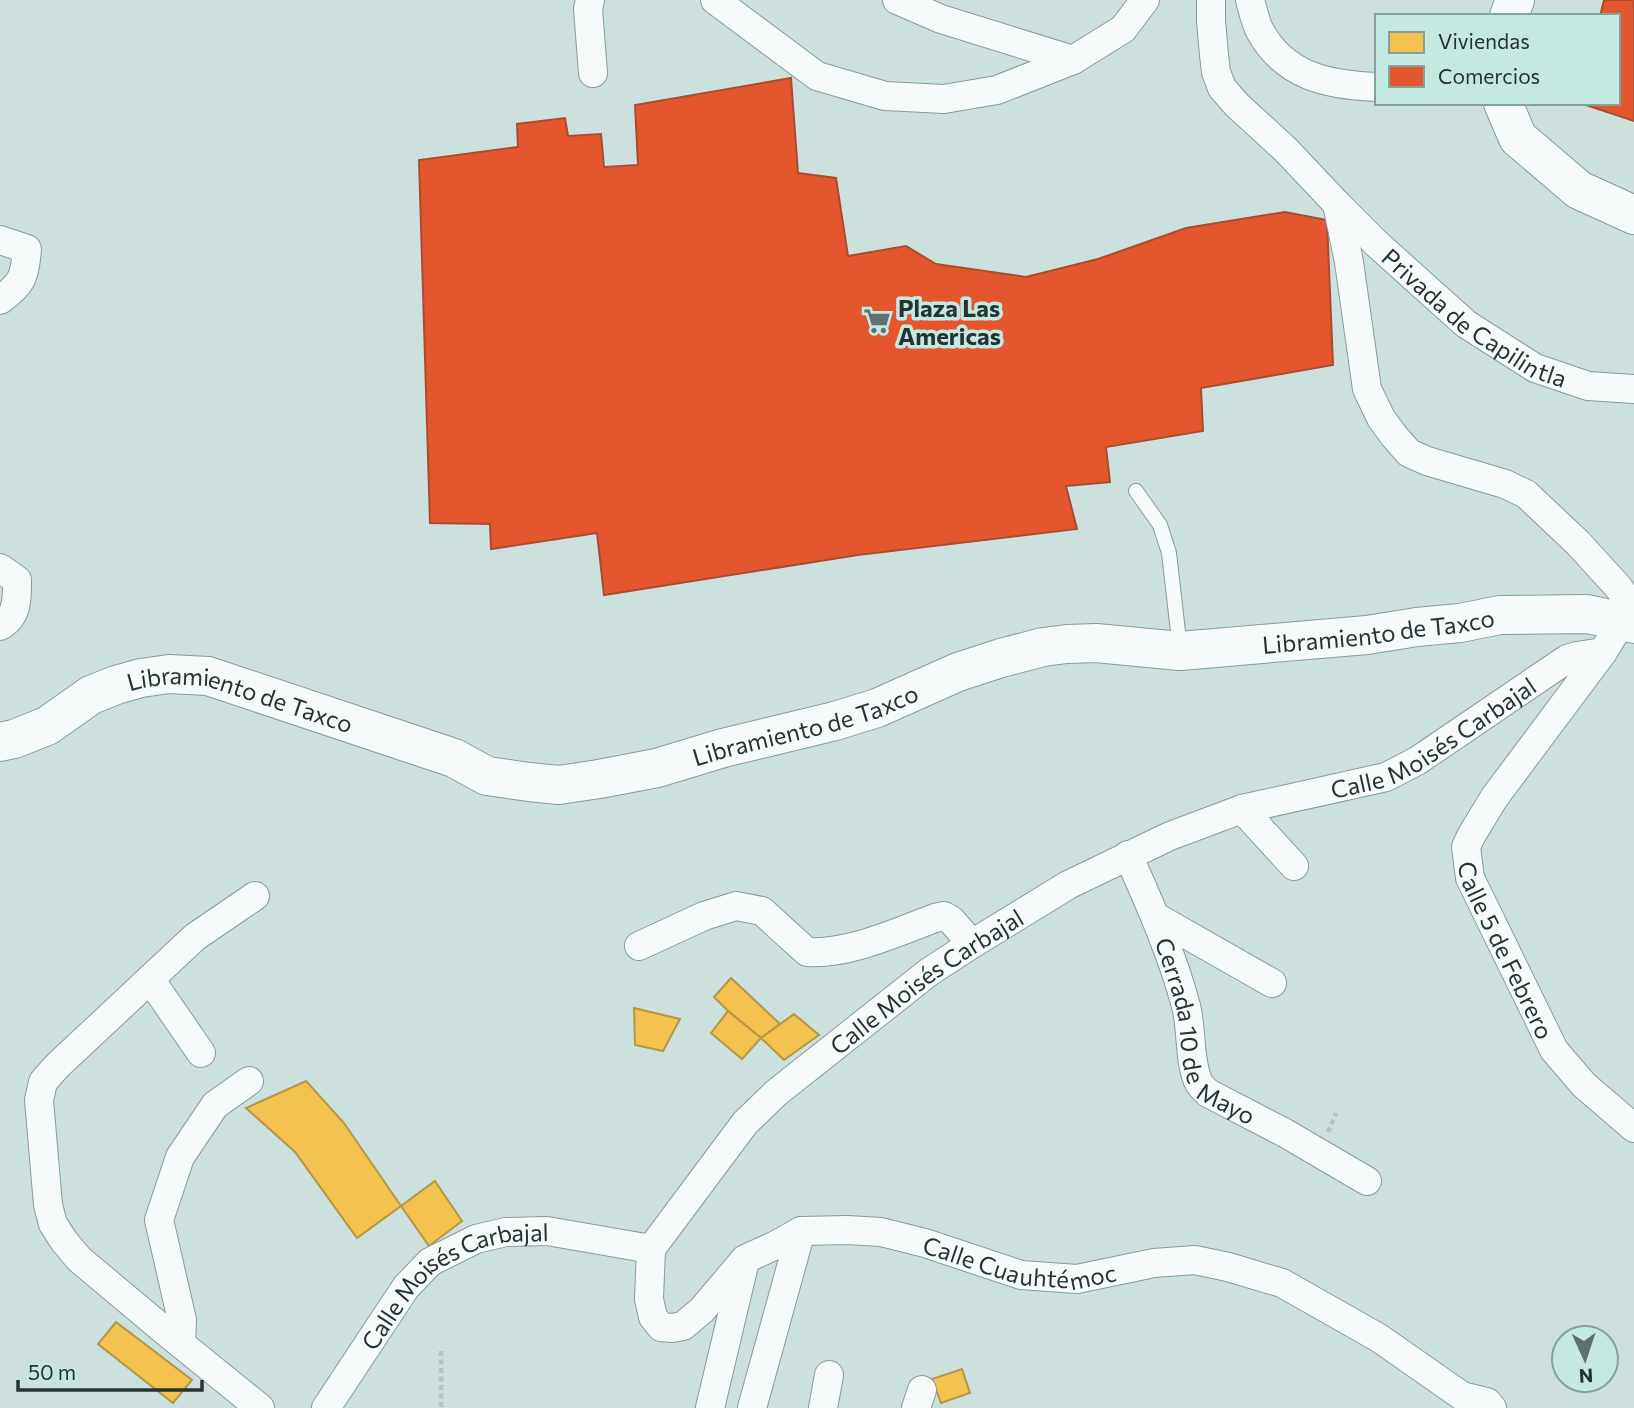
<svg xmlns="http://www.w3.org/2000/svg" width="1634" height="1408" font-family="Commissioner,sans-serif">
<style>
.homes{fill:#f2c14e;stroke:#b49746;stroke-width:2}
.shops{fill:#e4572e;stroke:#ab4c2f;stroke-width:2}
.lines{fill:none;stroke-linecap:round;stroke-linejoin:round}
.lane-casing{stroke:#8b9a98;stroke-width:16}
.street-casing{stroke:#8b9a98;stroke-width:30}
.secondary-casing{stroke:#8b9a98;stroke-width:40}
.primary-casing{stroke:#8b9a98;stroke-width:40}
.path{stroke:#bac1c0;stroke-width:4.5;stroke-dasharray:5 3.5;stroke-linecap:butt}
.lane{stroke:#f7fafa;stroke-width:14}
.street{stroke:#f7fafa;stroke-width:28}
.secondary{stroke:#f7fafa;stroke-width:38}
.primary{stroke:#f7fafa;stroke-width:38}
.labels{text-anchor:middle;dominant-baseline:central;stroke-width:7;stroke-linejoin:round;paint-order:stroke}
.poi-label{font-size:24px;font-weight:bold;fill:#253432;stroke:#c4e9e3;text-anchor:start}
.street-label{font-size:24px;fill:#253432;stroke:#c4e9e3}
</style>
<rect width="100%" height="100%" fill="#cce1dd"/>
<g class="homes">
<path d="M731,978L780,1024L761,1038L728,1011L714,997Z"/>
<path d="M634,1008L680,1019L663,1051L635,1045Z"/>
<path d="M728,1011L761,1038L742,1059L711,1033Z"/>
<path d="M794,1014L819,1035L784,1060L761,1038Z"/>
<path d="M306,1081L344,1123L401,1206L357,1238L295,1152L246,1108Z"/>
<path d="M435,1181L462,1221L429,1246L401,1206Z"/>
<path d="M116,1322L192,1380L173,1403L98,1344Z"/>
<path d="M962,1369L970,1393L941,1403L932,1379Z"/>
</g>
<g class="shops">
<path d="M1604,0H1634V121L1580,103H1618V16H1600Z"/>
<path d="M791,78L798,173L836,178L848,256L906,246L936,264L1026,277L1098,259L1186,228L1285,212L1327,220L1333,365L1201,388L1203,431L1106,447L1110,482L1066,486L1077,529L858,555L604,595L597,533L491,549L490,524L430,523L419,160L518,147L517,124L565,118L568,136L601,134L604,167L638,165L635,105Z"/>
</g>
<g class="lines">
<g class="lane-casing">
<path id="lane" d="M1136,491L1160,525L1169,553L1180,649"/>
</g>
<g class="street-casing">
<g id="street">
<path d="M590,0L588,9L593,73"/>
<path d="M715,0L817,76L885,96L944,99L997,90L1073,60L1123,29L1145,0"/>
<path d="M897,0L941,19L1073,60"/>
<path d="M1250,0C1253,10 1255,22 1260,31C1285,77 1329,85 1377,87"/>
<path id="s1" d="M1337,204L1377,244L1466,324L1535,368L1588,386L1634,389"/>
<path d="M0,240L27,249C25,277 22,284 0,300"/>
<path d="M0,568L17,580C17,598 18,616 0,626"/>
<path id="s2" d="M1603,652L1494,798L1471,836L1466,847L1470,878L1554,1050L1584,1085L1634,1128"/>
<path d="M1242,809L1294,866"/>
<path id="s3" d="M1128,855C1150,904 1172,954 1186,1006C1192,1029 1189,1061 1198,1081C1200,1086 1204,1089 1208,1093L1285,1133L1367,1181"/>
<path d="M255,896L195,937L57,1066L43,1082L39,1100L48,1205L53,1224L64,1241L79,1259L165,1331L260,1408"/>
<path d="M1156,917L1272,983"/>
<path d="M639,946L704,916L736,906L762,911L807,952C847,955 898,932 935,918L944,916L951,920L972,944"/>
<path d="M150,979L201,1053"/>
<path id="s4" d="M651,1249L745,1123L776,1093L929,972L972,944L1068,885L1170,836L1242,809L1386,777L1417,761L1567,659L1577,656L1603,652L1622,621L1627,607L1625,597L1619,588L1578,543L1526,494L1505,484L1427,461L1409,453L1394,436L1381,418L1367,389L1349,262L1337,204L1286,150L1237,105L1222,88L1216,72L1214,55L1211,21V0"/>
<path id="s5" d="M651,1249L649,1299L653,1317L661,1327L672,1328L683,1326L702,1310L745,1259L774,1246L801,1231L847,1230L881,1232L925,1243L1021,1275L1077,1279L1154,1263L1195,1260L1228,1267L1282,1283L1379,1338L1462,1396L1487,1402L1492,1408"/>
<path d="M181,1344L182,1320L159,1220L180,1157L215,1105L249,1081"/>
<path id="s6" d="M326,1408L406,1287L430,1262L476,1239L506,1232L547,1231L651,1249"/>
<path d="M710,1408L744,1265"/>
<path d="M752,1408L801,1231"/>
<path d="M823,1408L829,1375"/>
<path d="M916,1408L922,1390"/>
</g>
</g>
<g class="secondary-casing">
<g id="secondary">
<path id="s7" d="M0,742L14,739L47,726L91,695L116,685L141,678L169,674L208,676L454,758L487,776L529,782L559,785L599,779L657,768L723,748L835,721L877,708L958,672L1001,658L1043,647L1067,644L1096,643L1180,651L1367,635L1417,627L1460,623L1500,615L1587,614L1634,624"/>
</g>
</g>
<g class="primary-casing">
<g id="primary">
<path d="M1509,16L1515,0"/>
<path d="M1503,103L1518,138L1579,190L1634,215"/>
</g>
</g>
<g class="path">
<path d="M1328,1132L1336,1113"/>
<path d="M441,1351V1408"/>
</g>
<use href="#lane" class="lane"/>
<use href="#street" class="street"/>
<use href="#secondary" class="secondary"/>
<use href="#primary" class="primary"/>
</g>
<defs>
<g id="supermarket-bare" transform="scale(2.1)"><path d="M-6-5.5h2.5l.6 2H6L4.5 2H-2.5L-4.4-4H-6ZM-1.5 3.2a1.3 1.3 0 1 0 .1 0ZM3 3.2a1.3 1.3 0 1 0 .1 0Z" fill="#5f716e" stroke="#c4e9e3" stroke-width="2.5" paint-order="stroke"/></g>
</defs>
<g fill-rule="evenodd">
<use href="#supermarket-bare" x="877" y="321"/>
</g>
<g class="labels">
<g class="poi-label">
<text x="898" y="307">Plaza Las<tspan x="898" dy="28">Americas</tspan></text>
</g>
<g class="street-label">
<text stroke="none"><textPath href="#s1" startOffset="180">Privada de Capilintla</textPath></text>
<text stroke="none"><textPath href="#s7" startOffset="1435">Libramiento de Taxco</textPath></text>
<text stroke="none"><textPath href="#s7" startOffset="259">Libramiento de Taxco</textPath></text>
<text stroke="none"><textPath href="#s7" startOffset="847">Libramiento de Taxco</textPath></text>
<text stroke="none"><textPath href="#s4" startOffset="956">Calle Moisés Carbajal</textPath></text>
<text stroke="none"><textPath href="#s2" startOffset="350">Calle 5 de Febrero</textPath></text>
<text stroke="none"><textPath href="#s4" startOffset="388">Calle Moisés Carbajal</textPath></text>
<text stroke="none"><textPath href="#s3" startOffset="198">Cerrada 10 de Mayo</textPath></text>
<text stroke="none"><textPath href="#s5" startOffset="481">Calle Cuauhtémoc</textPath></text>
<text stroke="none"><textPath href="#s6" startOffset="189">Calle Moisés Carbajal</textPath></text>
</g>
</g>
<rect x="1375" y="14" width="245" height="91" fill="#c4e9e3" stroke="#84a19c" stroke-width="2"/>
<rect x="1389" y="32" width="35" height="21" fill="#f2c14e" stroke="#84a19c" stroke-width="2"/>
<text x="1438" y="49" font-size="21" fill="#253432">Viviendas</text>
<rect x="1389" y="66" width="35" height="21" fill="#e4572e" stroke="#84a19c" stroke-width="2"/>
<text x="1438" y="84" font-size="21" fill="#253432">Comercios</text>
<g transform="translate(1585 1359) rotate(177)"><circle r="33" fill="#c4e9e3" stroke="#84a19c" stroke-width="2"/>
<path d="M0-5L12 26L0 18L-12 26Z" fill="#5f716e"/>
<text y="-10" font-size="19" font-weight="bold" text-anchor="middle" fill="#253432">N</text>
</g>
<path d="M18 1380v10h184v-10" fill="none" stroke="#253432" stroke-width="3.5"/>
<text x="28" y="1380" font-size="21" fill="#253432" stroke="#c4e9e3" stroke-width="5" paint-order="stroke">50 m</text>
</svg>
